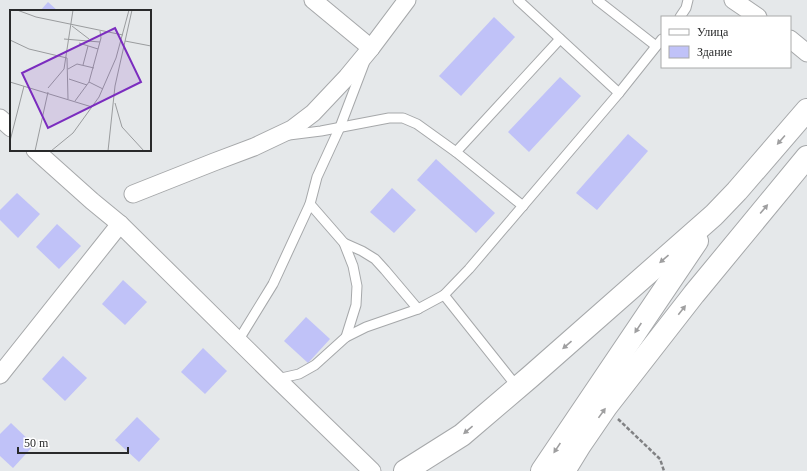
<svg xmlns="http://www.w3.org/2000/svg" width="807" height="471" font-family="Georgia,serif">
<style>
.building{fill:#c0c2f8}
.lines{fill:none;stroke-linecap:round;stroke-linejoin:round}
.lane-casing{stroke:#a6a8aa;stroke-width:11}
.street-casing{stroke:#a6a8aa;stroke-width:19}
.highway-casing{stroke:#a6a8aa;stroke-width:24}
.path{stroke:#808183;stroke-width:2.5;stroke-dasharray:4 2;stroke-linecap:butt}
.lane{stroke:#fff;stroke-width:9}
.street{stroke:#fff;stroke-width:17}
.highway{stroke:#fff;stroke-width:22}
.oneway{fill:#9f9fa0}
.inset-road{fill:none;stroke:#9a9c9e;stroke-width:1}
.view{fill:#7b2cbf;fill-opacity:0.15;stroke:#7b2cbf;stroke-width:2}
.inset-edge{fill:none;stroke:#292a2b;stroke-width:2}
</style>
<rect width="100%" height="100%" fill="#e5e8ea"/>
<g class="building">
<path d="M48,2L58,11H40Z"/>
<path d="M494,17L515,37L461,96L439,76Z"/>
<path d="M560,77L581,96L529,152L508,132Z"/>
<path d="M628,134L648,151L597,210L576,193Z"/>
<path d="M436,159L495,213L476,233L417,180Z"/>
<path d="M392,188L416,210L394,233L370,212Z"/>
<path d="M17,193L40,214L18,238L0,220V210Z"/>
<path d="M57,224L81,246L59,269L36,247Z"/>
<path d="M123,280L147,302L125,325L102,304Z"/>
<path d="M306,317L330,339L308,363L284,341Z"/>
<path d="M203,348L227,371L205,394L181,372Z"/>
<path d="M63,356L87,378L65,401L42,379Z"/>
<path d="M137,417L160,439L139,462L115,440Z"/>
<path d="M11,423L34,445L13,468L0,456V434Z"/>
</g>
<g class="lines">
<g class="lane-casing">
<g id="lane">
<path d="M518,0L619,93"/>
<path d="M597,0L656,46"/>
<path d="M680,17L686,8L688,0"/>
<path d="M289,135L321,131L389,118H403L417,124L456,152L523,206"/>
<path d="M456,152L560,39"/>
<path d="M310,204L344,243L353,266L357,286L356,305L346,337"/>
<path d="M344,243L362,251L375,259L385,270L418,309"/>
<path d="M444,295L518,388"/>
<path d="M238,341L273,284L310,204L317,177L340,127L364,64"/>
<path d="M277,379L299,374L315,365L346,337L366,327L418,309L444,295L469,269L619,93L662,39"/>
</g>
</g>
<g class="street-casing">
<g id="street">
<path d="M313,0L371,48"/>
<path d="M733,0L758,17"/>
<path d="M790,39L807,53"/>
<path d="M0,118L11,128"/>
<path d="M35,150L92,201L120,224L277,379L372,471"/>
<path d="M133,194L214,162L254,147L292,129L313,113L347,77L371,48L407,0"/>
<path d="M0,375L120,224"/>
</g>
</g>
<g class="highway-casing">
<g id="highway">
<path d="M405,471L462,435L530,377L714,215L737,191L807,110"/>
<path d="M542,471L697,241"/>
<path d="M564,471L580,445L606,407L694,294L807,157"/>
</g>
</g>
<path class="path" d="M618,419L660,459L664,471"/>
<use href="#lane" class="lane"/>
<use href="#street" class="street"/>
<use href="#highway" class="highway"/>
</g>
<defs><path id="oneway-solid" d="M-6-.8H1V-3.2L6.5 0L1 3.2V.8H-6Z"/></defs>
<g class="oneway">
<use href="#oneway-solid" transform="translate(781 140) rotate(131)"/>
<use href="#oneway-solid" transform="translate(764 209) rotate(-50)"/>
<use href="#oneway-solid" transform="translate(664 259) rotate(139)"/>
<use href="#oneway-solid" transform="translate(682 310) rotate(-52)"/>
<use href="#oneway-solid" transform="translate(638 328) rotate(124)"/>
<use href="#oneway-solid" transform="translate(567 345) rotate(139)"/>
<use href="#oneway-solid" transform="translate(602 413) rotate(-54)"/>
<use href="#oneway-solid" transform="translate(468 430) rotate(140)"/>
<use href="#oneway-solid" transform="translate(557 448) rotate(124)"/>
</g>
<g transform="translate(10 10)">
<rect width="141" height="141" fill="#e5e8ea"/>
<path class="inset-road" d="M7,0L26,7L113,25M62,16L79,29M54,29L90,32M0,30L19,39L57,48L58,89M115,31L141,36M69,33L88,39M73,55L78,36M58,59L67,54L84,58M59,69L77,75M0,72L82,97M79,72L93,79M38,78L54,59L63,0M65,91L79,72L91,28L90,21M105,93L112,117L134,141M0,131L14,76M25,141L38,82M41,141L63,123L89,87L106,48L119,0M98,141L105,76L122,0"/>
<path class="view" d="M105,18L131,72L38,118L12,63Z"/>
<rect width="141" height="141" class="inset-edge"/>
</g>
<rect x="661" y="16" width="130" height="52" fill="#ffffff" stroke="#a9aaaa"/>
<rect x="669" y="29" width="20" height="6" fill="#ffffff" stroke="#a9aaaa"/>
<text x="697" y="36" font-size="12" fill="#292a2b">Улица</text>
<rect x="669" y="46" width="20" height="12" fill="#c0c2f8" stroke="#a9aaaa"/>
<text x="697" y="56" font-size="12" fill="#292a2b">Здание</text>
<path d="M18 447v6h110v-6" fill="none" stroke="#292a2b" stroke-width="2"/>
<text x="24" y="447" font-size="12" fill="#292a2b" stroke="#ffffff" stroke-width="3" paint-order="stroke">50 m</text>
</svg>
